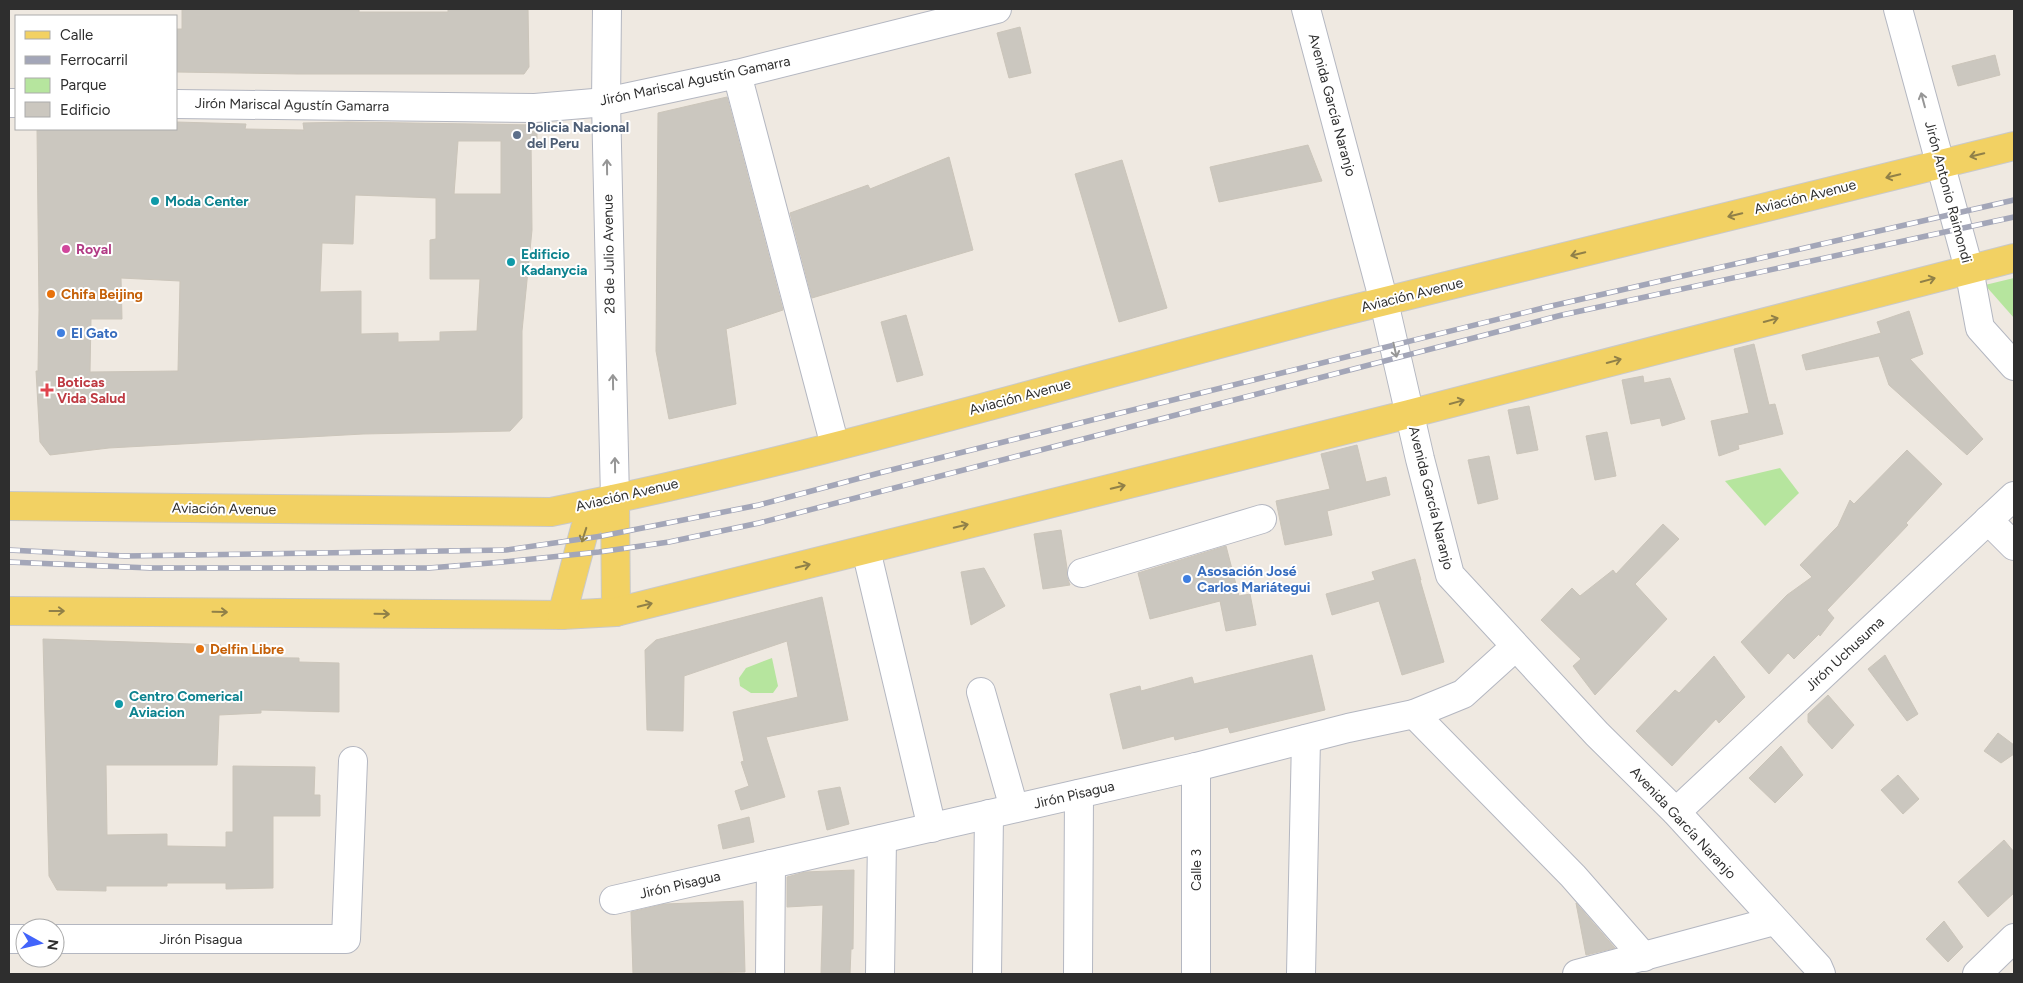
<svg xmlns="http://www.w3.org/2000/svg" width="2023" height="983" font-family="Figtree,sans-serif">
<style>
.green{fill:#b6e59e}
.building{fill:#cbc7bf;stroke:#cbc5ba;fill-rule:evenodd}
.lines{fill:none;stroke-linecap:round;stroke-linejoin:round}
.minor-casing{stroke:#b4b7c1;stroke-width:30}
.major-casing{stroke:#c9c9c9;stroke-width:30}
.minor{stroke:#fff;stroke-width:28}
.major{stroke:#f2d163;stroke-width:28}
.rail-casing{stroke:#a3a6b8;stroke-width:5.5}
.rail{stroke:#fff;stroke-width:4;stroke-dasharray:11;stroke-linecap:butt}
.oneway{stroke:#969696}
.oneway2{stroke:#908048}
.service-dot{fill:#5c6f8a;stroke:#fff;stroke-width:2}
.culture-dot{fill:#0f9aa8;stroke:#fff;stroke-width:2}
.hotel-dot{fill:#d1479c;stroke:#fff;stroke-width:2}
.food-dot{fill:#e8710a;stroke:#fff;stroke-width:2}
.shop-dot{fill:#3f7fe0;stroke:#fff;stroke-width:2}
.health-dot{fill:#e0444e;stroke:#fff;stroke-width:2}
.labels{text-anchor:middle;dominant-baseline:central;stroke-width:4;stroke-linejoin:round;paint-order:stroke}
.street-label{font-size:14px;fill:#2e2e2e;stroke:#fff}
.service-label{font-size:14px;font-weight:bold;fill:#4e5e75;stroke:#fff;text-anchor:start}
.culture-label{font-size:14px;font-weight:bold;fill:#0d838f;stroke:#fff;text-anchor:start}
.hotel-label{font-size:14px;font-weight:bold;fill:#b23c85;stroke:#fff;text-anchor:start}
.food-label{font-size:14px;font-weight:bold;fill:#c56008;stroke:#fff;text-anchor:start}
.shop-label{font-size:14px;font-weight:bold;fill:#366cbe;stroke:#fff;text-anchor:start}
.health-label{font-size:14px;font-weight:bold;fill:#be3a42;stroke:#fff;text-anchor:start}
</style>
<rect width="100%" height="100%" fill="#efe9e1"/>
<g class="green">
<path d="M2014,278V318L1985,285Z"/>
<path d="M1780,468L1799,493L1765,526L1725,481Z"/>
<path d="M772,658L778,686L773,693H751L740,686L739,678L746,668Z"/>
</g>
<g class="building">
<path d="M182,9H359V12H448V9H528L529,67L524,74H298L176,72V29H182Z"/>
<path d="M1020,27L1031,73L1009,78L997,33Z"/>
<path d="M1995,55L2000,75L1958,86L1952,66Z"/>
<path d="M727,97L783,310L726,329L736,404L669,419L656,351L658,113Z"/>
<path d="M176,122L246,124L245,129L304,130L303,123L348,122L537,125V141H531L532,230L522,331V418L510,431L363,434L109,448L50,455L40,442L36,371H38L39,310L37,129H176ZM458,141H501V194H454ZM355,195L436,198V239L430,240V279H480L477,331L440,332V341L398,342V333L361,334V291L320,292L322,243L353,244ZM121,278L180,281L178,371L90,372L91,319H122Z"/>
<path d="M1308,145L1322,181L1219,202L1210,167Z"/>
<path d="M949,157L973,250L812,298L790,213L868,185L870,189Z"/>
<path d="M1122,160L1167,308L1119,322L1075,174Z"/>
<path d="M1909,311L1923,354L1910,359L1983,439L1967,455L1889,385L1879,356L1806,370L1802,355L1881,333L1877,322Z"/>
<path d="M906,315L923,375L897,382L881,322Z"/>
<path d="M1754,344L1769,405L1775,404L1783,434L1738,445L1739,449L1719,456L1711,421L1749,413L1734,349Z"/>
<path d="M1643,376L1644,383L1670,378L1685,419L1662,426L1660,418L1631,424L1622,380Z"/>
<path d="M1529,406L1538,450L1517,454L1508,410Z"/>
<path d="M1607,432L1616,476L1595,480L1586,436Z"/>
<path d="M1357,445L1366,482L1386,477L1390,495L1327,511L1332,535L1285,545L1276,501L1330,489L1321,454Z"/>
<path d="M1907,450L1942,484L1906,523L1908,525L1827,610L1834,618L1820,636L1819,634L1794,659L1788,653L1769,674L1741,642L1787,595L1812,577L1800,565L1838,526L1850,500L1854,504Z"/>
<path d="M1489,456L1498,499L1478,504L1468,460Z"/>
<path d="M1663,524L1679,539L1635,584L1667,619L1595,695L1573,666L1581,659L1541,620L1572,588L1580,596L1613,570L1616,574Z"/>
<path d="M1061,530L1067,568V577L1070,585L1043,589L1034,534Z"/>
<path d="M1226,546L1239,596L1250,594L1256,625L1226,631L1220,601L1150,619L1138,573Z"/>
<path d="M1415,559L1421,580H1420L1444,662L1402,675L1379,601L1332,615L1326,594L1375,580L1372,572Z"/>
<path d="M984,568L1005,606L971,625L961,572Z"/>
<path d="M822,597L848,720L766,737L785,797L741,810L735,791L749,786L741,762L744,761L733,712L798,697L787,641L684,676L683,731L647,730L645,650L656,640Z"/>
<path d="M43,639L221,645V657L299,658V662L339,663V712L261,710V713L219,715L217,765H106L107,835L167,834V846L226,847V832H233V766L315,767L314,795H320V816H273V888L226,889V883H167V886H106V891L57,890L49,876Z"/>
<path d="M1312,655L1325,710L1230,733L1228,727L1175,740L1174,736L1123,749L1110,694L1140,686L1141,691L1192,677L1194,684Z"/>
<path d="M1885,655L1918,714L1907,721L1868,669Z"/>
<path d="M1714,656L1745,697L1719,723L1716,719L1672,766L1636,731L1675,690L1679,693Z"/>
<path d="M1828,695L1854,725L1832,749L1808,722V714Z"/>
<path d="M1998,733L2014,745V754L2001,763L1984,751Z"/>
<path d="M1781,746L1803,775L1775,803L1749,778Z"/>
<path d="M1898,775L1919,799L1903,814L1881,790Z"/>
<path d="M840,787L849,824L827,830L818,791Z"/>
<path d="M749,817L754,842L723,849L718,825Z"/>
<path d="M2004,840L2014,852V893L1988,917L1958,882Z"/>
<path d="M854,870L853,949H851L850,974H821L823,905L787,907V877L805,872Z"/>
<path d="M743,901L745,972L633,974L631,912L665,904Z"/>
<path d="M1576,903L1615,948L1586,955Z"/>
<path d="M1944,921L1963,947L1948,962L1926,939Z"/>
</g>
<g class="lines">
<g class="minor-casing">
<g id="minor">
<path d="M607,9L606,102L615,499"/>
<path d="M1306,9L1384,302L1420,459L1450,575L1597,734L1676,812L1818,967L1821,974"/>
<path d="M1898,9L1969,269L1980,328L2014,366"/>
<path d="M737,74L835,446"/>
<path d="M9,103H16"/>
<path d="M176,104L535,108L606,102L737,74L997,9"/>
<path d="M1988,520L2014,546"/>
<path d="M866,550L932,828"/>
<path d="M1082,573L1262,519"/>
<path d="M981,692L1014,808"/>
<path d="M1414,714L1573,876L1644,957"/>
<path d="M1676,812L2014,496"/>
<path d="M614,900L1196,767L1348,728L1414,714L1463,694L1515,647"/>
<path d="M9,939H25"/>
<path d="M55,939H346L353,761"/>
<path d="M770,974L771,864"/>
<path d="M880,974L882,839"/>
<path d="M987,974L989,814"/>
<path d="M1078,974L1079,794"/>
<path d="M1196,974V767"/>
<path d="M1301,974L1306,739"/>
<path d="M1577,974L1774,921"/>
<path d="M1977,974L2014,938"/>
</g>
</g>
<g class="major-casing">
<g id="major">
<path d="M615,499L616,612"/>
<path d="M9,506L551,512C816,459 1076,380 1337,313C1563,256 1789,202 2014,146"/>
<path d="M9,611L562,615L616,612L1409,414L2014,258"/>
<path d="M562,615L585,528L615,499"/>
</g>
</g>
<use href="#minor" class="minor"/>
<use href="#major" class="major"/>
<g class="rail-casing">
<g id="rail">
<path d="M9,550L125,556L506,550L602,536L759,505L883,472L1547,307L2014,200"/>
<path d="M9,562L150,568H429L503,562L599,552L669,542L759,523L1562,315L2014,217"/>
</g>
</g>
<use href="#rail" class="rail"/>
</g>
<defs><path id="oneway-shaft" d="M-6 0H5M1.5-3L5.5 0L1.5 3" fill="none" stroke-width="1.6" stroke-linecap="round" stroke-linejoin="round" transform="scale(1.25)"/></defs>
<g class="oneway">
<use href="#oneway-shaft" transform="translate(1923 100) rotate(-105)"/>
<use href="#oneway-shaft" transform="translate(607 167) rotate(-91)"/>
<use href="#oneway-shaft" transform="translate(1395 350) rotate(77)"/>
<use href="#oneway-shaft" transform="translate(613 382) rotate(-91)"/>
<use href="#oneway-shaft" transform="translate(615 465) rotate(-91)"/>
</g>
<g class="oneway2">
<use href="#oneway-shaft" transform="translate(1977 155) rotate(166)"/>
<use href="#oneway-shaft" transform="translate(1893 176) rotate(166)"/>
<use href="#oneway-shaft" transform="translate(1735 215) rotate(166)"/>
<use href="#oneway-shaft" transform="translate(1578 254) rotate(166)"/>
<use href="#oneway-shaft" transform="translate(1928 280) rotate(-15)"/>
<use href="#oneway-shaft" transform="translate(1771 320) rotate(-15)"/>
<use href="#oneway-shaft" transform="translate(1614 361) rotate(-15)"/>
<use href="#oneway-shaft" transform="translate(1457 402) rotate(-15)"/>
<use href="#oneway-shaft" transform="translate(1118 487) rotate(-14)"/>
<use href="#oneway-shaft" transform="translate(961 526) rotate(-14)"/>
<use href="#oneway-shaft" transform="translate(584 535) rotate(108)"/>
<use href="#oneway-shaft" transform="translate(803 566) rotate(-14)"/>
<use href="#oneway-shaft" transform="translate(645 605) rotate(-14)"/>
<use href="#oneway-shaft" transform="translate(57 611)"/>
<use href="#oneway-shaft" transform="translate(220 612) rotate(1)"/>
<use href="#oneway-shaft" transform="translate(382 614) rotate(1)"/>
</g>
<circle class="service-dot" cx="517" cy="135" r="5"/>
<g class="culture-dot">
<circle cx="155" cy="201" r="5"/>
<circle cx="511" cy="262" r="5"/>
<circle cx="119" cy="704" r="5"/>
</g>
<circle class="hotel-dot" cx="66" cy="249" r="5"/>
<g class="food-dot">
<circle cx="51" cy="294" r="5"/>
<circle cx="200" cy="649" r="5"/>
</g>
<g class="shop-dot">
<circle cx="61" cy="333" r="5"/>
<circle cx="1187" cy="579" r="5"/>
</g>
<path class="health-dot" d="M44.5 382.5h5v5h5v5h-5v5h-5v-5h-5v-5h5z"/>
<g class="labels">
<g class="street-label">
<text transform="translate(695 81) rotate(-12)">Jirón Mariscal Agustín Gamarra</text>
<text transform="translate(292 105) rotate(1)">Jirón Mariscal Agustín Gamarra</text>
<text transform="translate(1332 105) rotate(75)">Avenida García Naranjo</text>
<text transform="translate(1948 192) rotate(75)">Jirón Antonio Raimondi</text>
<text transform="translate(1805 197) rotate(-14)">Aviación Avenue</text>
<text transform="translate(609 254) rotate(-91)">28 de Julio Avenue</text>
<text transform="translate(1412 295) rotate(-14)">Aviación Avenue</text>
<text transform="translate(1020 397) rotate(-15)">Aviación Avenue</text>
<text transform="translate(627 495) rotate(-13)">Aviación Avenue</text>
<text transform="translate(1431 498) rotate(76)">Avenida García Naranjo</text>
<text transform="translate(224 509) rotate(1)">Aviación Avenue</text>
<text transform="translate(1845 654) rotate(-43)">Jirón Uchusuma</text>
<text transform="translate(1074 795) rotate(-13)">Jirón Pisagua</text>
<text transform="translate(1683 823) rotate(47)">Avenida García Naranjo</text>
<text transform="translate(1196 870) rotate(-90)">Calle 3</text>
<text transform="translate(680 885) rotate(-13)">Jirón Pisagua</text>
<text x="201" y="939">Jirón Pisagua</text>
</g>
<g class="service-label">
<text x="527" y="127">Policia Nacional<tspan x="527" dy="16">del Peru</tspan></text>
</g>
<g class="culture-label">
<text x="165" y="201">Moda Center</text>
<text x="521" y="254">Edificio<tspan x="521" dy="16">Kadanycia</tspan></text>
<text x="129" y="696">Centro Comerical<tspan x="129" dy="16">Aviacion</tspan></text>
</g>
<g class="hotel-label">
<text x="76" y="249">Royal</text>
</g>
<g class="food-label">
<text x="61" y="294">Chifa Beijing</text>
<text x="210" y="649">Delfin Libre</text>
</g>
<g class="shop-label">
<text x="71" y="333">El Gato</text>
<text x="1197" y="571">Asosación José<tspan x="1197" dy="16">Carlos Mariátegui</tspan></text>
</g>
<g class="health-label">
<text x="57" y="382">Boticas<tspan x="57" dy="16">Vida Salud</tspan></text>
</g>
</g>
<rect width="2023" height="983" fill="none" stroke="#2e2e2e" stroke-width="20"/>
<rect x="15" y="15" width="162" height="115" fill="#ffffff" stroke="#ababab"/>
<rect x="25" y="31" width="25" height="8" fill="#f2d163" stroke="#ababab"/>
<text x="60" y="40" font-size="15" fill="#2e2e2e">Calle</text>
<rect x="25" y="56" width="25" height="8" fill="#a3a6b8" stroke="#ababab"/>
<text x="60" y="65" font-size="15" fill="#2e2e2e">Ferrocarril</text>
<rect x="25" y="78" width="25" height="15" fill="#b6e59e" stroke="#ababab"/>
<text x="60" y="90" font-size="15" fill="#2e2e2e">Parque</text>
<rect x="25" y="102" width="25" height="15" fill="#cbc7bf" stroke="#ababab"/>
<text x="60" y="115" font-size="15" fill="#2e2e2e">Edificio</text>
<g transform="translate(40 943) rotate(98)"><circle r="24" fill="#ffffff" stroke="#ababab"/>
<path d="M0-4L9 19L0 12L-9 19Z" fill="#4264fb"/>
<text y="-8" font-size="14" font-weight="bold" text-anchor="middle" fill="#2e2e2e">N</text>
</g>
</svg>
